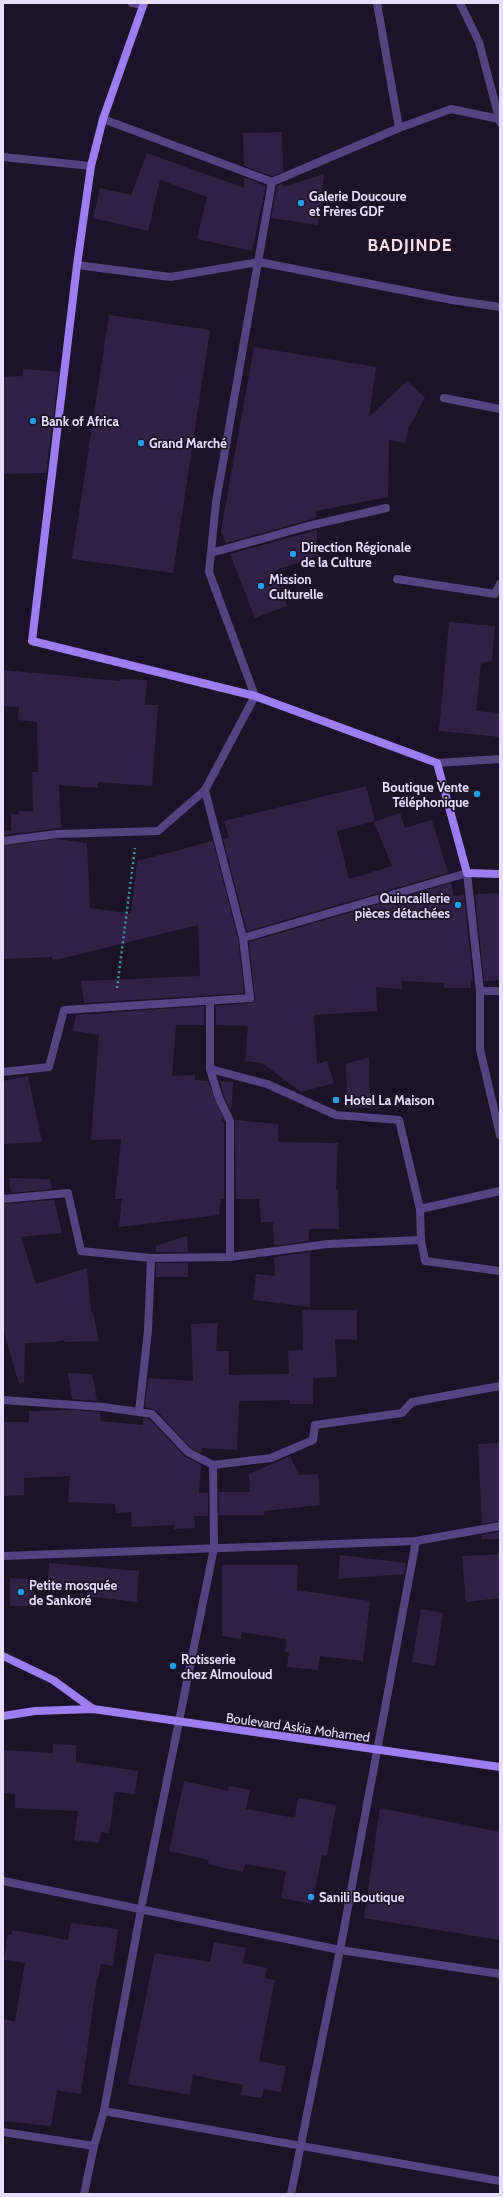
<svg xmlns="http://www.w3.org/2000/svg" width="503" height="2197" font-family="Cabin,sans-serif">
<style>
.building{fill:#322147}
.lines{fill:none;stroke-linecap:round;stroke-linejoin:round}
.path{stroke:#3d9ab0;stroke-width:2.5;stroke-dasharray:2 3;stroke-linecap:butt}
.street{stroke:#554382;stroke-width:8}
.secondary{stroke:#9e7df2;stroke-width:8}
.poi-dot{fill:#1ca0e9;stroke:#1c1328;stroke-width:1.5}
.labels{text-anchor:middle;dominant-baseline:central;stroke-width:3.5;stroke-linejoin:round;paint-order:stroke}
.poi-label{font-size:13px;font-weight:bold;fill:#e8ddfc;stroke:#1c1328;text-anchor:start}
.street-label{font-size:13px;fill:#e8ddfc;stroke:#1c1328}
.district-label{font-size:17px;font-weight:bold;letter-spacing:1px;fill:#fcdfea;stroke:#1c1328}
</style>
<rect width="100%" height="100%" fill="#1c1328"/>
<g class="building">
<path d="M282,132L283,172L272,176L244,166L243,133Z"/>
<path d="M147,153L244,188V177L266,186L252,251L197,239L207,197L160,180L148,231L93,218L100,188L131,195Z"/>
<path d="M324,174L318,225L271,218L277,186L283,183V187Z"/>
<path d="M109,315L210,330L173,573L72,559Z"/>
<path d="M254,347L376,367L369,417L407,381L425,398L408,429L405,443L389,440L388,497L316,511V518L226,543L221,531Z"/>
<path d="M23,369L59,372L46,473L3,474V377L23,376Z"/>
<path d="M317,530V556L273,571L287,606L255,618L230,554Z"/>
<path d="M449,622L495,626L492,661L481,663L476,711L500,713V737L439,731Z"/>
<path d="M3,670L120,681V679L147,680L145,705H158L152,786L98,782V788L59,785L61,828L3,835V831L11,830V814H19V811H33L32,772H38L37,722L18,720L19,707L3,706Z"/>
<path d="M366,786L375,821L337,831L349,879L392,866L374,822L400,813L405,828L432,820L448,873L247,931L223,839L229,837L224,821Z"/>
<path d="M57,839L87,843L90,908L131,914L137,861L213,841L238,939L244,993L84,1003L81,981L200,976L198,925L64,958L53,960L52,957L3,959V846Z"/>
<path d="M451,883L454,896L464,895L473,981H471V988H444V983L402,981V989L376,987L377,1011L314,1015L317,1064L327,1061L334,1083L301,1092L262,1063L245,1061L248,1026L216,1025V1006L250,1003L255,1000L249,942Z"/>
<path d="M500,893V980L484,981L475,894Z"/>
<path d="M204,1006V1025H176L172,1076L195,1075V1080L208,1081L223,1118L221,1119L224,1122V1199H221L219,1215L119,1227L122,1199H115L121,1139L91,1140L99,1035L73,1031L76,1015Z"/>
<path d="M369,1057L370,1108H347L346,1064Z"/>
<path d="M28,1076L42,1142L3,1144V1081Z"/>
<path d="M220,1081L233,1082L231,1111L224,1096Z"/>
<path d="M235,1120L278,1124V1142L338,1143L336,1190H338L339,1229H309V1241L274,1246L273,1222H261L259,1199H236Z"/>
<path d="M9,1178L50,1179L52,1189L11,1193Z"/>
<path d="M54,1200L62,1233L21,1237L36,1284L87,1268L91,1312H93L99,1341L64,1342L63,1340L55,1342L25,1343L24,1383L19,1384L3,1328V1204Z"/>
<path d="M187,1236L188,1252H156V1246Z"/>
<path d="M310,1252V1307L253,1300L256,1274L275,1276L274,1257Z"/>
<rect x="156" y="1263" width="32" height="14"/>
<path d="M302,1310H357V1340L335,1339L337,1377L313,1378V1404H290V1400L239,1401L237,1450L202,1448V1453L191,1448L156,1410L145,1407L148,1378L193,1381L191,1324L218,1323L216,1351H229V1375L289,1374L288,1351L303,1350Z"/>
<path d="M68,1373L92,1374L97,1401L72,1399Z"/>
<path d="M73,1410L100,1412L101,1421L143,1425V1418L149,1419L184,1456L201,1465L199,1493H208V1516H194L195,1528L174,1529V1525L132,1527L131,1512L116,1513L115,1504L68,1502L70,1476L24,1478V1495L3,1496V1422H29V1411Z"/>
<path d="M500,1443V1521L482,1524L478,1444Z"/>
<path d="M290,1456L299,1475L318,1474L320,1505L264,1511V1515H219V1492H250L249,1474Z"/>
<path d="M500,1532V1539H482V1535Z"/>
<path d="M500,1554V1598L466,1602L462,1556Z"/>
<path d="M340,1555L406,1563L404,1574L338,1579Z"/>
<path d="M49,1563L139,1571L137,1602L86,1596L87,1591L47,1589Z"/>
<path d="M222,1565H298L297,1590L370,1601L363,1661L320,1656L318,1670L287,1667L289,1652H285L286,1639L242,1632L241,1639L222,1636Z"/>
<path d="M10,1578L32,1579L31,1606H10Z"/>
<path d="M421,1609L443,1613L435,1666L412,1662Z"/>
<path d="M53,1744L76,1745V1762L138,1771L135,1794L115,1792L109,1833L101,1832L99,1843L74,1840L78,1811L15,1808V1794L3,1793V1750L53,1753Z"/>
<path d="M184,1781L228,1791L229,1786L250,1790L246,1809L295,1818L298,1798L336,1805L327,1856L322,1855L312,1904L281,1898L286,1871L245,1864L243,1872L208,1864L209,1860L169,1851Z"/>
<path d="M380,1808L500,1832V1940L364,1918Z"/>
<path d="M71,1923L118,1929L113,1966L101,1964L98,1979L97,1978L81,2094L57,2090L51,2126L3,2121V2019L15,2021L25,1963L4,1960L8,1934L12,1935V1930L68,1940Z"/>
<path d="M214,1942L246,1948L243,1963L267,1968L265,1978L275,1980L259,2061L286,2066L281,2092L263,2089L262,2098L241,2095L243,2085L193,2075L190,2095L128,2084L155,1953L210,1962Z"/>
</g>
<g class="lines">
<path class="path" d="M117,988L135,848"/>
<g class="street">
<path d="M132,3L143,5"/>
<path d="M377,3L399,128"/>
<path d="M460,3L479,42L500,122"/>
<path d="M103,119L272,182L399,128L451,109L499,119"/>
<path d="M3,157L91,166"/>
<path d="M77,265L170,277L259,262L452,300L500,307"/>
<path d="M444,398L500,409"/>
<path d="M211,553L308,526L386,508"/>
<path d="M397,579L495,594L500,584"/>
<path d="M437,763L500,759"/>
<path d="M3,841L57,834L158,831L205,790L255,696L209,572L216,502L272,182"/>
<path d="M243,938L467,873L480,991V1049L500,1135"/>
<path d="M480,991H500"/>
<path d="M210,1069L219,1098L230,1121V1257"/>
<path d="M3,1072L49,1067L64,1010L250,998L243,938L205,790"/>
<path d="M3,1199L68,1193L81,1251L151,1258L230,1257L328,1244L421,1240L420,1209L399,1120L336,1115L267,1084L210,1069V1001"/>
<path d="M420,1209L500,1191"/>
<path d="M421,1240L425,1261L500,1271"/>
<path d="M3,1400L103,1407L152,1414L188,1452L213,1465L271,1458L313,1440L315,1425L402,1413L412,1402L500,1386"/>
<path d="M139,1412L148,1331L151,1258"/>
<path d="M3,1556L416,1541L500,1526"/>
<path d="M3,1881L340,1950L500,1974"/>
<path d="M104,2111L500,2181"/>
<path d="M3,2132L94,2146"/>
<path d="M84,2194L94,2146L104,2111L141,1909L214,1548L213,1465"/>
<path d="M291,2194L340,1950L416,1541"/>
</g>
<g class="secondary">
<path d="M144,3L103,119L91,166L77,265L32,641L255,696L437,763L467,873L500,874"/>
<path d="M3,1656L53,1680L93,1709"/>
<path d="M3,1716L35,1711L93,1709L500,1767"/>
</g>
</g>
<g class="poi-dot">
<circle cx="301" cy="203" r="4"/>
<circle cx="33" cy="421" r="4"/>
<circle cx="141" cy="443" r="4"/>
<circle cx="293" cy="554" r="4"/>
<circle cx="261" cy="586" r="4"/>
<circle cx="477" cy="794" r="4"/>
<circle cx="458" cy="905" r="4"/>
<circle cx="336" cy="1100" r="4"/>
<circle cx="21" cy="1592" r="4"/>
<circle cx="173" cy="1666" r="4"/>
<circle cx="311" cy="1897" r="4"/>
</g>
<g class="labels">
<g class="poi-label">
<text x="309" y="196">Galerie Doucoure<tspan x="309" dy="15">et Frères GDF</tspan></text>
<text x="41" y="421">Bank of Africa</text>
<text x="149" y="443">Grand Marché</text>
<text x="301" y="547">Direction Régionale<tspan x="301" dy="15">de la Culture</tspan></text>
<text x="269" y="579">Mission<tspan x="269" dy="15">Culturelle</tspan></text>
<text x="469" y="787" text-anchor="end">Boutique Vente<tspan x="469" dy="15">Téléphonique</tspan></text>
<text x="450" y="898" text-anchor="end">Quincaillerie<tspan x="450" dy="15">pièces détachées</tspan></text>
<text x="344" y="1100">Hotel La Maison</text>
<text x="29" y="1585">Petite mosquée<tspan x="29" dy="15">de Sankoré</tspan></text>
<text x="181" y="1659">Rotisserie<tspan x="181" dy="15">chez Almouloud</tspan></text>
<text x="319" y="1897">Sanili Boutique</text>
</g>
<g class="street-label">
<text transform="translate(298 1727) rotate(8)">Boulevard Askia Mohamed</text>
</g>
<g class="district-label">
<text x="410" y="245">BADJINDE</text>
</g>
</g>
<rect width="503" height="2197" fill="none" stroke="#e8ddfc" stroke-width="8"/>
</svg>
